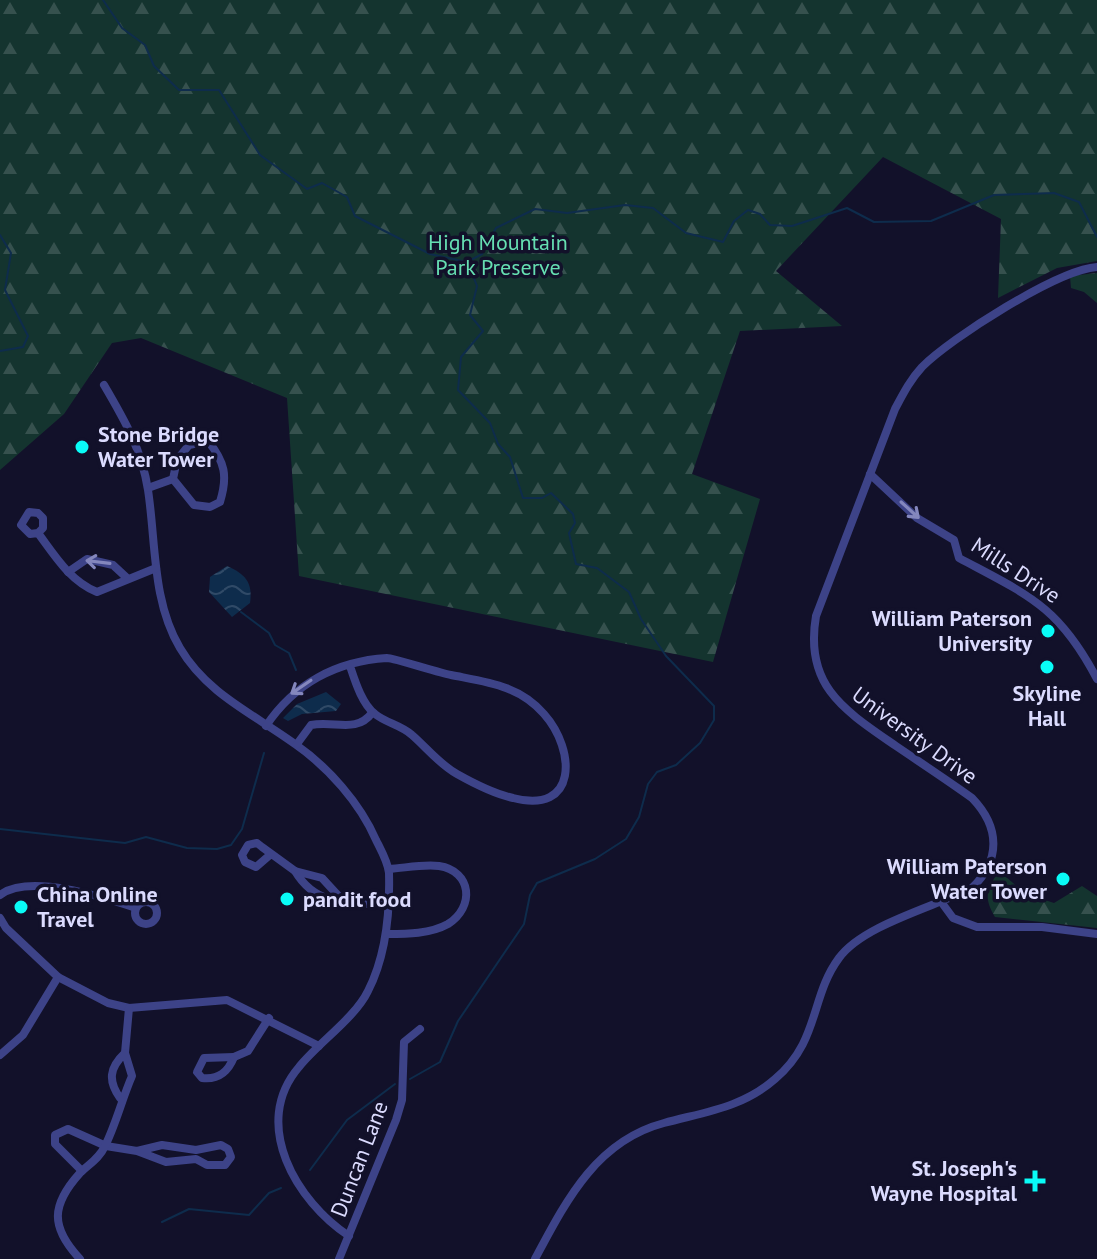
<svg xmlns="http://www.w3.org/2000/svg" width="1097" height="1259" font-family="'PT Sans',sans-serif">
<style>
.forest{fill:url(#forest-firs)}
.water{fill:url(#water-waves)}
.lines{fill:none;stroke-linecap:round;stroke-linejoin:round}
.stream{stroke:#0e2c4c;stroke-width:2}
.minor{stroke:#3d4388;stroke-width:8}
.oneway{stroke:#8487bd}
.poi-dot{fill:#09fcf7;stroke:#12112a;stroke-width:3}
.labels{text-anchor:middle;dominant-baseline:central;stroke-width:7;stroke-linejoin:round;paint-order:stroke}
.park-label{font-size:22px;fill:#66dfb2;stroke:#12112a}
.poi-label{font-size:22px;font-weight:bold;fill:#dbdbfe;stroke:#12112a;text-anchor:start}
.street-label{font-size:22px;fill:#dbdbfe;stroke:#12112a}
</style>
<defs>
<pattern id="forest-firs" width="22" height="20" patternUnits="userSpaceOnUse" patternTransform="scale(2)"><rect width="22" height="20" fill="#14342f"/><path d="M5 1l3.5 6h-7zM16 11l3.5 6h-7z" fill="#36514e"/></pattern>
<pattern id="water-waves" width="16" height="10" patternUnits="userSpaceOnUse" patternTransform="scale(2)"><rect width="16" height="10" fill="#0e2c4c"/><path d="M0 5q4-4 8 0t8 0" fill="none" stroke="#304a67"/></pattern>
</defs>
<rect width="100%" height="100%" fill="#12112a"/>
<g class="forest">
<path d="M0,0H1097V261L1057,268L998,298L1001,219L883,157L776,271L842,326L740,331L692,474L760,499L713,662L299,576L287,398L141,338L112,343L64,414L0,470Z"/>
<path d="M1097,273V303L1084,292L1071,288L1070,276Z"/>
<path d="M999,871L1026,894L1054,903L1082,886L1097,896V928L995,917C983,897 987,889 999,871Z"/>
</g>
<g class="water">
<path d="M227,566C245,574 253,582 250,603L232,617L209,592L210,577Z"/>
<path d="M326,692L341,704L336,711L302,714L288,721L283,718L297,704Z"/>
</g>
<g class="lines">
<g class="stream">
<path d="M103,0L122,28L145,45L154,66L179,90H219L260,155L307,189L322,183L347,197L355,216L430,254L467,262L482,254L496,228L535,209L567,213L625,205L653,208L686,233L723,242L734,221L748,210L760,214L770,225L792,226L847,208L874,222L931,221L994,195L1054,193L1079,202L1097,237"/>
<path d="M0,235L11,253L5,290L28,336L23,347L0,351"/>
<path d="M241,612L269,633L275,645L289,653L296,670"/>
<path d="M0,829L125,843L146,837L187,848L217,849L231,845L242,829L264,753"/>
<path d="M410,1079L440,1062L458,1021L524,924L530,895L537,883L595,859L626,839L639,817L648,784L657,772L676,765L700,743L714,720V706L666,656L641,619L629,592L597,568L576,564L569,533L575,523L573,514L551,493L542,498H523L510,457L498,444L490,423L458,390L461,357L483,331L470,315L477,286L468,263"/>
<path d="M310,1170L347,1120L395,1084"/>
<path d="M162,1222L189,1209L249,1215L269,1193L281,1188"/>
</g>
<g class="minor">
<path d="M104,385C124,419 142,450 148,490C156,542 152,601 180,648C207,694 254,714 295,744C328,767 360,803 376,840C381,850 388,862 389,873C390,912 386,956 368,991C355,1018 318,1043 299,1067C250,1124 297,1202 349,1236"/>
<path d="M208,441C225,462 228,476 220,502L210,507L194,505L173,479L177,460L189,445Z"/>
<path d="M870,474L917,518L954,540L959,558C1028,595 1059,606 1097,679"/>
<path d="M148,488L173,479"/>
<path d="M38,533L30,534L21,525L29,512L38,513L43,518V528L38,533C55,556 70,581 97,592L156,568"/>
<path d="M68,572L87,559L113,565L127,578"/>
<path d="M266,726C294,684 336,661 387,658C394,658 439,673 451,675C486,682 519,685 544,714C576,750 578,815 513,798C495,794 473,783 457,774C439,764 427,748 412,735C401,725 386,723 375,714C362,704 355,681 350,666"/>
<path d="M297,744L311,725C334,720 356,734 372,713"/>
<path d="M271,854L256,867L245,862L242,855L248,845L257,843L262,847L295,871"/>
<path d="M0,895C29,873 103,897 136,908"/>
<circle cx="146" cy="913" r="11"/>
<path d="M345,903L322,878L295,871C316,907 350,903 387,904"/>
<path d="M942,903L953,918L977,927H1042L1097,934"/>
<path d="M0,918L6,928L58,977L108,1003L129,1008L227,1000L319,1046"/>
<path d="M387,934C407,934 430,934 448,924C475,907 472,871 439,866C423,864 405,868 389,869"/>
<path d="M125,1053L129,1008"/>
<path d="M0,1055L23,1035L58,977"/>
<path d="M234,1057C228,1072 219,1080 202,1078L197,1072L204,1058Z"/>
<path d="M234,1057L248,1051L269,1018"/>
<path d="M82,1171L55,1144V1135L68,1129L106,1146L137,1151L166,1162L196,1159L207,1165H225L231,1157L228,1149L221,1145L196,1150L162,1145L137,1151"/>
<path d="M80,1259C50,1227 51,1205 80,1173C89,1164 99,1159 105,1146C116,1124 122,1099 132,1076L125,1053C109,1068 108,1081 120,1098"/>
<path d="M339,1259L396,1120L402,1100L404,1042L420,1029"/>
<path d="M535,1259C566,1201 596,1141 664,1123C704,1112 742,1108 775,1079C820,1041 810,997 839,958C863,925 934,907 972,888C1001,860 1000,827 972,798C947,780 921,763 896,746C844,710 804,686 816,616L895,409C903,394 910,380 922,367C951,338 1057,270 1097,267"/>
</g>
</g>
<defs><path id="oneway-shaft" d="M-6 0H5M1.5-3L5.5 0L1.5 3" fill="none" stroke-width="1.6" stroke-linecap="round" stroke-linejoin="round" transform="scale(2)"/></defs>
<g class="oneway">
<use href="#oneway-shaft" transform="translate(910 510) rotate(42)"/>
<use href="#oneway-shaft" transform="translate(98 562) rotate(-173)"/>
<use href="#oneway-shaft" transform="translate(301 687) rotate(146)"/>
</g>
<g class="poi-dot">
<circle cx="82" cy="447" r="8"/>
<circle cx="1048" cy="631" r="8"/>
<circle cx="1047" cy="667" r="8"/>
<circle cx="1063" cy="879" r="8"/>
<circle cx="287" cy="899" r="8"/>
<circle cx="21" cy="907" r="8"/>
<path d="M1031 1169h8v8h8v8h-8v8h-8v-8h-8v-8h8z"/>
</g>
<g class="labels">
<g class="park-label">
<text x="498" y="242">High Mountain<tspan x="498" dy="25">Park Preserve</tspan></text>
</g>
<g class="poi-label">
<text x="98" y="434">Stone Bridge<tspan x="98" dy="25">Water Tower</tspan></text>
<text x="1032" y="618" text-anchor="end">William Paterson<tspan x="1032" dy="25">University</tspan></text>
<text x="1047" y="693" text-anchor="middle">Skyline<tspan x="1047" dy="25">Hall</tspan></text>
<text x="1047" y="866" text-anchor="end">William Paterson<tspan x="1047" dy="25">Water Tower</tspan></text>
<text x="37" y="894">China Online<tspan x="37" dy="25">Travel</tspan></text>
<text x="303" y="899">pandit food</text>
<text x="1017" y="1168" text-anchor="end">St. Joseph's<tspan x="1017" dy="25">Wayne Hospital</tspan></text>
</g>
<g class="street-label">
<text transform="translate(1016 570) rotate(33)">Mills Drive</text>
<text transform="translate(915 735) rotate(36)">University Drive</text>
<text transform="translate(359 1159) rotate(-69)">Duncan Lane</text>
</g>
</g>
</svg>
